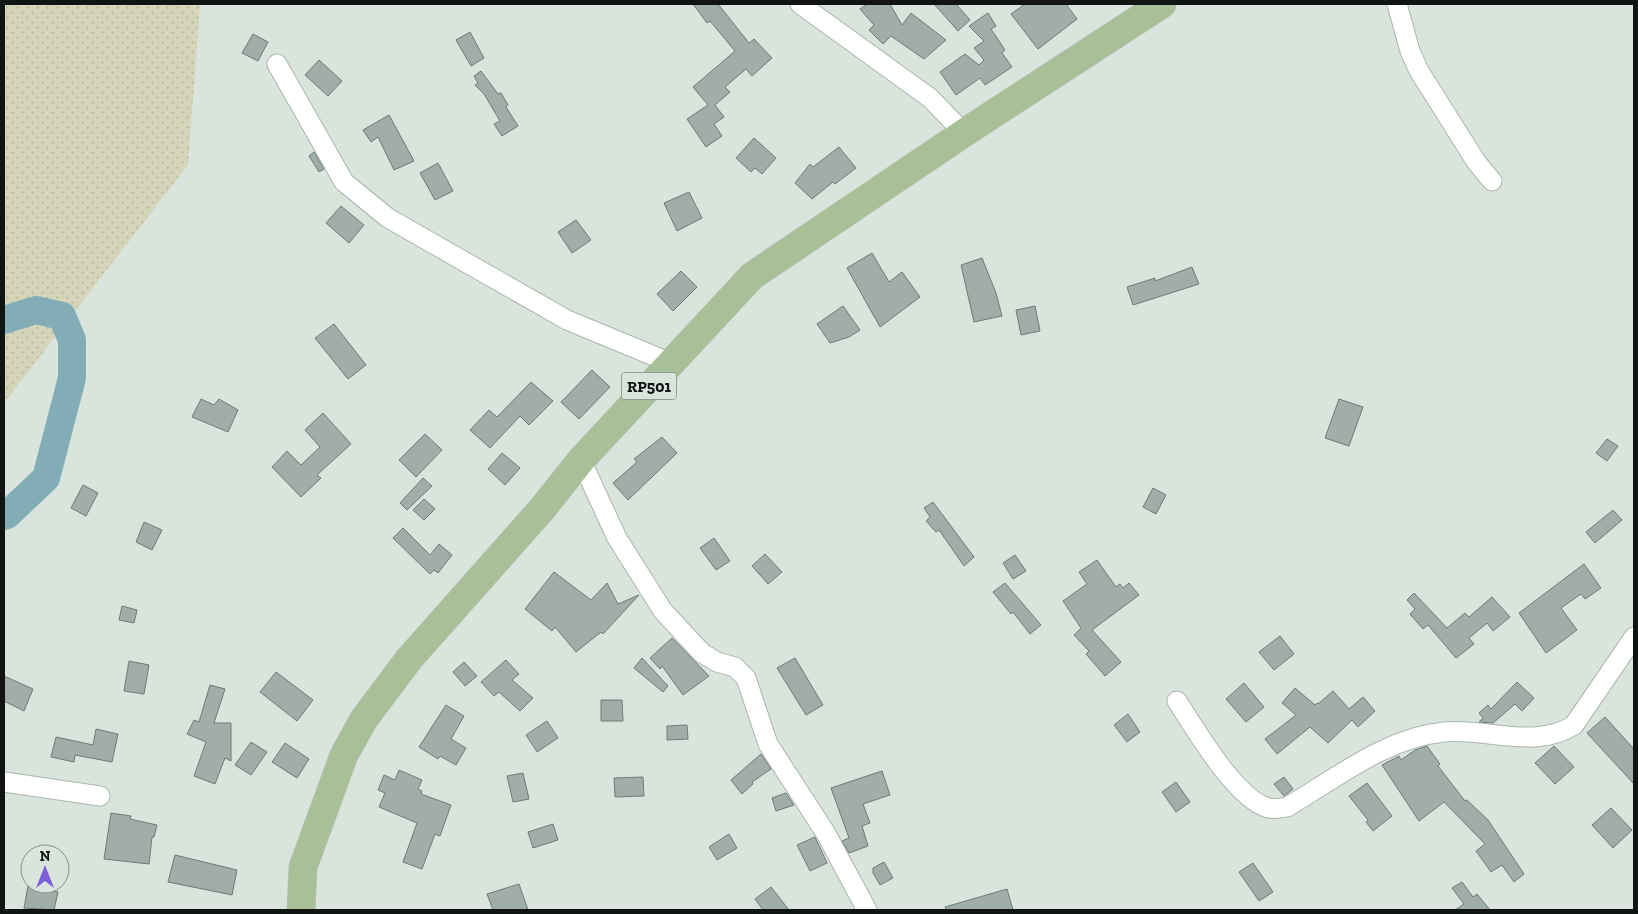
<svg xmlns="http://www.w3.org/2000/svg" width="1638" height="914" font-family="'Zilla Slab',serif">
<style>
.grass{fill:url(#grass-dots)}
.lines{fill:none;stroke-linecap:round;stroke-linejoin:round}
.river{stroke:#83adb6;stroke-width:28}
.building{fill:#a1adab;stroke:#6e7a78}
.minor-casing{stroke:#abb5af;stroke-width:21}
.primary-casing{stroke:#c1c2c1;stroke-width:29}
.minor{stroke:#fff;stroke-width:19}
.primary{stroke:#a7c097;stroke-width:28}
.labels{text-anchor:middle;dominant-baseline:central;stroke-width:4.5;stroke-linejoin:round;paint-order:stroke}
.shield{fill:#d9e4dd;stroke:#4c524f;stroke-width:1}
.shield-label{font-size:16px;font-weight:bold;fill:#101412}
</style>
<defs>
<pattern id="grass-dots" width="8" height="8" patternUnits="userSpaceOnUse" patternTransform="scale(1.25)"><rect width="8" height="8" fill="#d5d6b9"/><path d="M2 2h.1M6 6h.1" fill="none" stroke="#b6b79e" stroke-width="1.8" stroke-linecap="round"/></pattern>
</defs>
<rect width="100%" height="100%" fill="#d9e4dd"/>
<path class="grass" d="M4,4H200L188,165L4,403Z"/>
<g class="lines">
<path class="river" d="M4,320L36,310L62,316L72,340V378L46,478L7,515L4,516"/>
</g>
<g class="building">
<path d="M693,4H718L749,43L754,39L772,58L752,76L746,69L725,87L730,92L715,105L724,117L714,124L722,136L706,147L687,119L708,105L693,87L735,51L710,21L707,23Z"/>
<path d="M867,4H890L902,25L911,13L946,40L924,59L891,36L883,44L869,30L874,25L860,9Z"/>
<path d="M934,4H956L970,20L958,31Z"/>
<path d="M1025,4H1066L1077,19L1038,49L1011,14Z"/>
<path d="M988,13L996,26L991,29L1005,50L1002,53L1012,67L985,85L980,78L956,95L940,72L965,54L979,65L984,60L974,48L984,41L969,26Z"/>
<path d="M470,32L484,58L471,66L456,40Z"/>
<path d="M253,34L268,42L258,61L242,53Z"/>
<path d="M319,60L342,81L328,96L305,75Z"/>
<path d="M481,71L498,94L501,93L508,105L506,107L518,126L502,136L494,124L500,121L484,94L475,85L478,83L474,76Z"/>
<path d="M389,115L414,161L394,170L378,137L371,142L363,130Z"/>
<path d="M754,138L776,158L762,174L755,168L751,172L736,158Z"/>
<path d="M839,147L856,168L835,184L833,182L812,199L795,183L810,164L813,167Z"/>
<path d="M314,152L324,169L319,172L309,156Z"/>
<path d="M438,163L453,191L435,200L420,173Z"/>
<path d="M689,192L702,218L677,231L664,203Z"/>
<path d="M341,206L364,225L349,243L326,223Z"/>
<path d="M576,220L591,240L572,253L558,232Z"/>
<path d="M872,253L889,282L902,272L920,297L880,327L847,268Z"/>
<path d="M982,258L996,293L1002,316L974,322L961,265Z"/>
<path d="M1192,267L1199,284L1133,305L1127,287L1155,278V281Z"/>
<path d="M681,271L697,287L673,311L657,294Z"/>
<path d="M843,306L860,330L849,337L830,343L817,324Z"/>
<path d="M1035,306L1040,331L1021,335L1016,310Z"/>
<path d="M334,324L366,365L348,379L315,338Z"/>
<path d="M592,370L610,387L579,419L561,402Z"/>
<path d="M531,382L553,401L529,425L520,416L490,448L470,430L489,410L497,417Z"/>
<path d="M201,399L214,405L219,399L238,410L228,432L192,417Z"/>
<path d="M1339,399L1363,407L1349,446L1325,438Z"/>
<path d="M323,413L351,444L317,475L321,478L301,497L272,467L287,451L301,465L320,447L305,430Z"/>
<path d="M425,434L442,450L416,477L399,460Z"/>
<path d="M662,437L677,453L628,500L613,483L637,462L634,459Z"/>
<path d="M1607,439L1618,446L1607,461L1596,453Z"/>
<path d="M502,453L520,468L505,485L488,469Z"/>
<path d="M423,478L432,486L407,510L400,503Z"/>
<path d="M83,485L98,493L86,516L71,508Z"/>
<path d="M1153,488L1166,495L1156,514L1143,507Z"/>
<path d="M424,499L435,509L424,520L413,510Z"/>
<path d="M933,502L974,557L964,566L939,530L936,532L926,521L930,517L924,508Z"/>
<path d="M1613,510L1622,520L1595,543L1586,532Z"/>
<path d="M144,522L162,530L152,550L136,542Z"/>
<path d="M403,528L430,555L439,544L452,555L438,573L434,570L430,574L393,538Z"/>
<path d="M714,538L730,561L716,570L700,548Z"/>
<path d="M765,554L782,572L768,584L752,566Z"/>
<path d="M1015,555L1026,571L1013,579L1003,563Z"/>
<path d="M1097,560L1116,587L1120,584L1123,588L1129,583L1139,595L1092,630L1121,662L1105,676L1086,654L1089,651L1074,635L1081,628L1063,601L1087,584L1079,572Z"/>
<path d="M1584,564L1601,588L1585,599L1581,594L1561,608L1577,630L1546,653L1519,613Z"/>
<path d="M554,572L591,600L607,583L618,604L639,595L603,634L601,632L576,652L555,627L552,631L525,609Z"/>
<path d="M1005,583L1041,625L1030,634L1013,612L1011,614L993,592Z"/>
<path d="M1414,593L1447,628L1465,613L1469,617L1492,597L1510,617L1493,631L1487,623L1469,638L1474,644L1456,658L1428,625L1423,629L1410,614L1415,609L1407,600Z"/>
<path d="M122,606L137,610L134,623L119,620Z"/>
<path d="M1280,636L1294,654L1274,670L1259,652Z"/>
<path d="M672,638L709,676L683,695L662,666L660,669L650,658Z"/>
<path d="M642,658L668,686L663,692L634,668Z"/>
<path d="M795,658L823,705L806,715L777,668Z"/>
<path d="M506,660L519,674L512,680L533,698L520,711L499,692L494,696L481,682Z"/>
<path d="M129,661L149,665L144,694L124,691Z"/>
<path d="M464,662L477,676L465,686L453,672Z"/>
<path d="M276,672L313,700L297,721L260,692Z"/>
<path d="M4,676L33,689L24,711L4,701Z"/>
<path d="M1517,682L1534,698L1522,711L1515,704L1493,723L1479,722L1483,718L1479,713L1488,705L1491,709Z"/>
<path d="M1244,683L1264,707L1246,722L1226,699Z"/>
<path d="M210,685L225,689L214,723H231V761L225,758L215,784L194,776L206,742L187,734L194,720L199,722Z"/>
<path d="M1295,688L1315,705L1317,703L1318,704L1333,691L1349,709L1363,697L1375,711L1358,727L1352,720L1328,743L1310,727L1277,754L1265,739L1296,715L1282,703Z"/>
<path d="M601,700H622L623,721H601Z"/>
<path d="M446,705L464,716L451,739L466,748L456,765L440,756L438,759L419,747Z"/>
<path d="M1128,714L1140,732L1127,742L1114,725Z"/>
<path d="M1605,717L1634,749V784L1587,733Z"/>
<path d="M547,721L558,738L537,752L526,735Z"/>
<path d="M687,725L688,739L667,740V726Z"/>
<path d="M96,729L118,734L112,762L75,755L74,762L51,757L56,737L93,745Z"/>
<path d="M251,742L267,752L251,775L235,765Z"/>
<path d="M285,743L309,759L297,778L272,762Z"/>
<path d="M1427,746L1440,764L1438,766L1465,801L1467,800L1488,820L1524,874L1514,882L1502,865L1491,872L1476,851L1485,844L1444,802L1419,821L1382,765L1399,756L1401,760L1415,750Z"/>
<path d="M1554,746L1574,767L1555,784L1535,763Z"/>
<path d="M761,754L771,769L752,782L753,784L742,794L731,780Z"/>
<path d="M399,770L422,780L418,789L422,791L421,794L451,805L440,836L435,834L422,869L403,862L417,823L379,807L385,793L378,790L384,775L395,780Z"/>
<path d="M882,771L890,795L863,804L870,823L862,826L868,846L849,853L842,841L849,838L831,788Z"/>
<path d="M523,773L529,799L513,802L507,776Z"/>
<path d="M643,777L644,796L615,797L614,778Z"/>
<path d="M1284,777L1293,789L1284,796L1274,784Z"/>
<path d="M1176,782L1190,802L1176,812L1162,792Z"/>
<path d="M1367,783L1392,816L1373,831L1366,822L1368,820L1349,796Z"/>
<path d="M786,793L794,805L776,811L772,798Z"/>
<path d="M1611,808L1632,830L1613,848L1592,825Z"/>
<path d="M111,813L131,816L130,819L157,825L154,837H152L149,864L104,859Z"/>
<path d="M553,824L558,840L533,848L528,832Z"/>
<path d="M729,834L737,848L717,860L709,847Z"/>
<path d="M815,837L827,863L810,871L797,845Z"/>
<path d="M175,855L237,870L232,895L168,882Z"/>
<path d="M884,862L893,878L880,885L873,873V868Z"/>
<path d="M1253,863L1273,892L1259,901L1239,872Z"/>
<path d="M1462,882L1473,897L1477,894L1490,910H1455L1464,904L1452,888Z"/>
<path d="M519,884L528,910H493L487,894Z"/>
<path d="M28,886L58,892L54,910L24,908Z"/>
<path d="M771,887L789,910H763L755,899Z"/>
<path d="M1007,889L1013,910H946L945,907Z"/>
</g>
<g class="lines">
<g class="minor-casing">
<g id="minor">
<path d="M800,4L930,98L964,133"/>
<path d="M1397,4L1410,51L1419,71L1477,163L1492,181"/>
<path d="M277,64L344,182L388,218L567,320L671,363"/>
<path d="M581,460L617,538L663,611L702,653L717,662L735,667L746,678L768,744L825,832L867,910"/>
<path d="M1177,701C1196,730 1235,798 1268,808C1274,809 1282,808 1287,807C1337,778 1385,738 1444,732C1487,728 1536,750 1574,725L1634,637"/>
<path d="M4,782L100,796"/>
</g>
</g>
<g class="primary-casing">
<path id="primary" d="M301,910L303,867L344,755L364,719L409,659L542,509L581,460L752,276L964,133L1162,4"/>
</g>
<use href="#minor" class="minor"/>
<use href="#primary" class="primary"/>
</g>
<g class="labels">
<rect class="shield" x="621.5" y="372.5" width="55" height="27" rx="4"/>
<g class="shield-label">
<text x="649" y="386">RP501</text>
</g>
</g>
<rect width="1638" height="914" fill="none" stroke="#101412" stroke-width="10"/>
<g transform="translate(45 869)"><circle r="24" fill="#d9e4dd" stroke="#89918c"/>
<path d="M0-4L9 19L0 12L-9 19Z" fill="#7d5ed8"/>
<text y="-8" font-size="14" font-weight="bold" text-anchor="middle" fill="#101412">N</text>
</g>
</svg>
